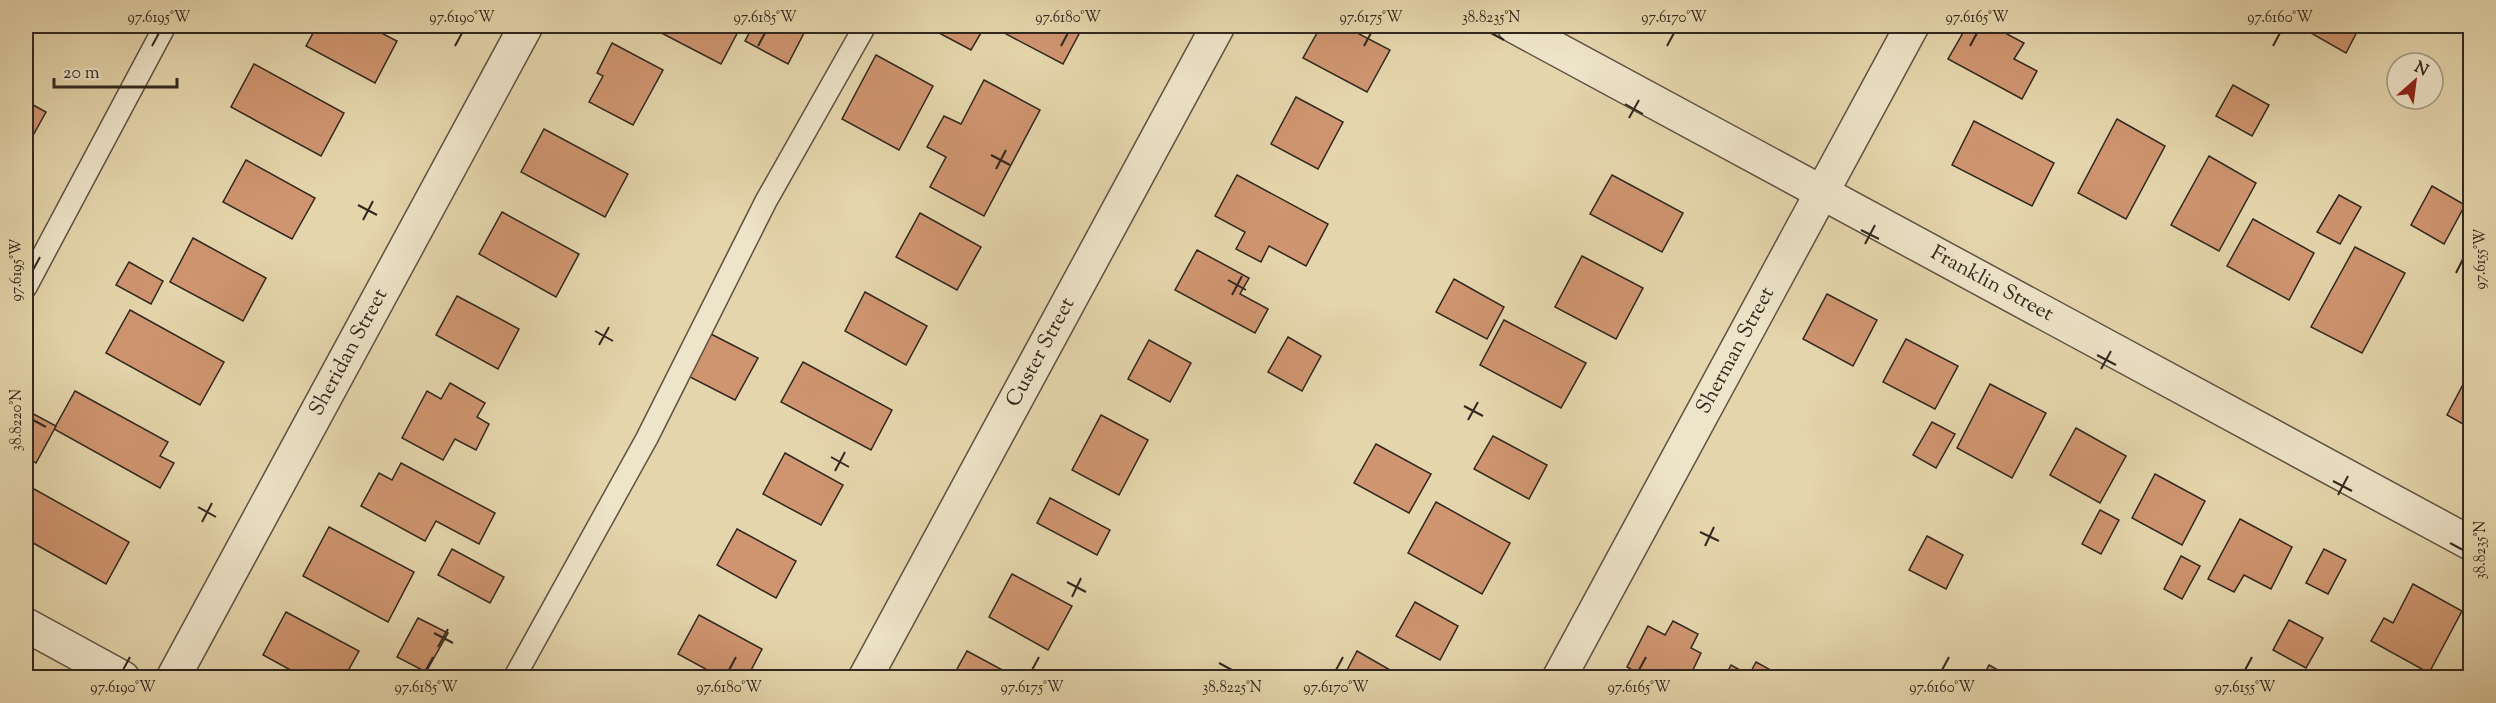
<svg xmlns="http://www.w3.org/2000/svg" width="2496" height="703" font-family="'Sorts Mill Goudy',serif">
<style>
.building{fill:#ce9570;stroke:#31271e;stroke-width:1.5}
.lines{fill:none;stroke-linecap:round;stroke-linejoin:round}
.service-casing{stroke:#5e5242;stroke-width:24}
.minor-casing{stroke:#5e5242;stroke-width:36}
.service{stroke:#eee4c9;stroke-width:21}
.minor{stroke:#eee4c9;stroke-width:33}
.ticks{fill:none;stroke:#31271e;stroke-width:2}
.labels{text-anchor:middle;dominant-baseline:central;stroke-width:4.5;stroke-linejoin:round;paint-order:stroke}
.street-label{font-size:21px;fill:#31271e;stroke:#eee4c9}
.neatline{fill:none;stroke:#31271e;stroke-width:2}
.ticks-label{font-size:15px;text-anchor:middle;fill:#31271e}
</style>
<rect width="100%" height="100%" fill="#e5d5ac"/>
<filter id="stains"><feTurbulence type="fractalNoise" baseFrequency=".00333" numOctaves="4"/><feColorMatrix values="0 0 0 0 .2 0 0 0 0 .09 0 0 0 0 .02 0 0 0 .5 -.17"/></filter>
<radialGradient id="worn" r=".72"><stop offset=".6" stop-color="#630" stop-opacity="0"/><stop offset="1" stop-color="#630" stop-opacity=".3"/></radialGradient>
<g class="building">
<path d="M317,26H368L397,41L375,83L306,46Z"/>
<path d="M648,26H741L721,64Z"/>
<path d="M753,26H789L804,33L788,64L745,41Z"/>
<path d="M926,26H985L971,50Z"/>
<path d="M1010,26H1066L1080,32L1063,64L1006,34Z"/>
<path d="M1321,26H1344L1390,50L1367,92L1303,58Z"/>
<path d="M1967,26H1992L2024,43L2014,59L2037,71L2022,99L1948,59Z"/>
<path d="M2303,26H2360L2346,53L2302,28Z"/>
<path d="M612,43L663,70L633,125L589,102L603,76L597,73Z"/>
<path d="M876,55L933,86L899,150L842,119Z"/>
<path d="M254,64L344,113L321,156L231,107Z"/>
<path d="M984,80L1040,110L984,216L930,187L946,157L927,147L944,116L961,124Z"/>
<path d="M2233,85L2269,105L2252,136L2216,116Z"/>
<path d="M1296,97L1343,122L1318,169L1271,144Z"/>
<path d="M26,101L46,112L31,139L26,136Z"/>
<path d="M2117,119L2165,146L2126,219L2078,193Z"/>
<path d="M1974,121L2054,163L2032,206L1952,165Z"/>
<path d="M544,129L628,174L605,217L521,172Z"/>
<path d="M2209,156L2256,183L2219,251L2171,225Z"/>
<path d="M246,160L315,198L292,239L223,202Z"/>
<path d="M1237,175L1328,224L1306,266L1269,246L1261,262L1236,249L1245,232L1215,216Z"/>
<path d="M1612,175L1683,213L1662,252L1590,214Z"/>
<path d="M2432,186L2465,205L2444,244L2411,225Z"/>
<path d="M2339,195L2361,207L2340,244L2317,232Z"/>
<path d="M502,212L579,254L556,297L479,254Z"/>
<path d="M920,213L981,247L957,290L896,257Z"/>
<path d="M2253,219L2314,253L2289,300L2227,266Z"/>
<path d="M193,238L266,278L243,321L170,282Z"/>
<path d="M2355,247L2405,273L2362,353L2311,327Z"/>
<path d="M1197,250L1249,278L1240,294L1268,309L1255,333L1175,290Z"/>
<path d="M1582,256L1643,288L1616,339L1555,307Z"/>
<path d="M129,262L163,281L151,304L116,285Z"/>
<path d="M1454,279L1504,307L1487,339L1436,312Z"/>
<path d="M865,292L927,326L906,365L845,331Z"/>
<path d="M1827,294L1877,320L1853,366L1803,339Z"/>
<path d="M457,296L519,329L498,369L436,335Z"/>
<path d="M130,310L224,362L200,405L106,353Z"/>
<path d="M1504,320L1586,363L1561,408L1480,365Z"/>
<path d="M711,334L758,358L735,400L688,376Z"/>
<path d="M1288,337L1321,356L1302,391L1268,372Z"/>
<path d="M1906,339L1958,366L1935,409L1883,382Z"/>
<path d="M1149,340L1191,363L1170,402L1128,379Z"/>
<path d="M803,362L892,410L871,450L781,402Z"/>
<path d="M2470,371V428L2447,415Z"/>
<path d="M450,383L485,403L477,417L489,424L476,450L455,439L443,460L402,438L427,391L441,399Z"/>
<path d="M1990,384L2046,413L2012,478L1957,448Z"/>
<path d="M75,391L168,442L160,456L174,463L160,488L54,429Z"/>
<path d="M26,410L56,426L36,463L26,457Z"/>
<path d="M1101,415L1148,440L1119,495L1072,470Z"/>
<path d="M1932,422L1955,434L1936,468L1913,455Z"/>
<path d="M2076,428L2126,456L2100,503L2050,475Z"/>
<path d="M1493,436L1547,465L1529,499L1474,469Z"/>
<path d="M1376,444L1431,474L1409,513L1354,483Z"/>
<path d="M785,453L843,485L821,525L763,494Z"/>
<path d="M401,463L495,513L479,544L436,521L425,541L361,506L379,473L392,480Z"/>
<path d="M2155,474L2205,501L2182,545L2132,518Z"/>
<path d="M34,489L129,542L106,584L26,539V505Z"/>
<path d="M1050,498L1110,530L1097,555L1037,523Z"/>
<path d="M1436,502L1510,543L1482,594L1408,553Z"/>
<path d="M2100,510L2119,520L2101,554L2082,544Z"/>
<path d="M2240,519L2292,547L2271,589L2244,575L2234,592L2208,579Z"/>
<path d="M329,527L414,572L388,622L303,576Z"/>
<path d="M737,529L796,561L776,598L717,565Z"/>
<path d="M1927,536L1963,555L1946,589L1909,570Z"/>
<path d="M452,549L504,577L490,603L438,575Z"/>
<path d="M2324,549L2346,560L2328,594L2306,583Z"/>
<path d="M2181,556L2200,566L2182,599L2164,589Z"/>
<path d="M1012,574L1072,606L1048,650L989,617Z"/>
<path d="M2413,584L2462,611L2429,673L2371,641L2384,618L2393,623Z"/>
<path d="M1415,602L1458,626L1440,660L1396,636Z"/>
<path d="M286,612L359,651L344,678H305L263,655Z"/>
<path d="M699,615L762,649L747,678H722L678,654Z"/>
<path d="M418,618L448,633L426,672L397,657Z"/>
<path d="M2289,620L2323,638L2306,668L2273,650Z"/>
<path d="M1673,621L1698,634L1691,648L1701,653L1689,678H1646L1627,667L1648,626L1665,635Z"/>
<path d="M967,651L1010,674L1008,678H952Z"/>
<path d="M1357,651L1404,678H1343Z"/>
<path d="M1756,662L1785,678H1724L1731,665L1749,675Z"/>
<path d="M1989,665L2012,678H1982Z"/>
</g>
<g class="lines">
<g class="service-casing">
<g id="service">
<path d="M26,287L165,26"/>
<path d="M514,678L647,438L766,201L865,26"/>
</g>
</g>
<g class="minor-casing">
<g id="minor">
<path id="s1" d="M1514,26L2470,543"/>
<path d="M26,625L123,678"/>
<path id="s2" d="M173,678L526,26"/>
<path id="s3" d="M865,678L1218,26"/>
<path id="s4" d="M1559,678L1912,26"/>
</g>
</g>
<use href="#service" class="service"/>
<use href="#minor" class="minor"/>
</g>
<path class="ticks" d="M1491,33L1504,40M152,46L159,33M455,46L462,33M758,46L765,33M1061,46L1068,33M1364,46L1371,33M1667,46L1674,33M1970,46L1977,33M2273,46L2280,33M1625,104L1643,114M1629,118L1639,100M991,155L1010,165M996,169L1006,150M358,205L377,215M363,220L373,201M1861,230L1879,239M1865,244L1875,225M33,270L40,257M2456,273L2463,259M1228,280L1246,290M1232,295L1242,276M595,331L613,341M599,345L609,327M2097,355L2116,365M2101,369L2111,351M1464,406L1483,416M33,420L46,427M1468,420L1478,402M831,457L849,467M835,471L845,452M2333,481L2352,491M2338,495L2348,476M198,507L216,517M202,522L212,503M1700,532L1719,541M2450,543L2463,550M1705,546L1714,527M1067,582L1086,592M1072,597L1081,578M434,633L453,643M438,647L448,629M1219,663L1232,670M123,670L130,657M426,670L433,657M729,670L736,657M1032,670L1039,657M1336,670L1343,657M1639,670L1646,657M1942,670L1949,657M2245,670L2252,657"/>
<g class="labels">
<g class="street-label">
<text stroke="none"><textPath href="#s1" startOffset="543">Franklin Street</textPath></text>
<text stroke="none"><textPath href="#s2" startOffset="370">Sheridan Street</textPath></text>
<text stroke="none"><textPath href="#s3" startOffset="370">Custer Street</textPath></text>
<text stroke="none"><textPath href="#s4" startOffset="372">Sherman Street</textPath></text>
</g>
</g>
<rect width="2496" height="703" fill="none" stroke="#e5d5ac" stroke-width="66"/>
<g transform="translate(2415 81) rotate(28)"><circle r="28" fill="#eee4c9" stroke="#a29885" stroke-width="1.5"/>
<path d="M0-4.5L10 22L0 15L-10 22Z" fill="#8f2418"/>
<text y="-9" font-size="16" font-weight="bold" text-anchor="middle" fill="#31271e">N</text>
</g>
<path d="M54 78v9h123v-9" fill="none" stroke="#31271e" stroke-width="3"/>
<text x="63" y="78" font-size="18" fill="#31271e" stroke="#eee4c9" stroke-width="4.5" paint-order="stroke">20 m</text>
<rect x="33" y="33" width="2430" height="637" class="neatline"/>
<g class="ticks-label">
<text x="159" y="22">97.6195°W</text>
<text x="462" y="22">97.6190°W</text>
<text x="765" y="22">97.6185°W</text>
<text x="1068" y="22">97.6180°W</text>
<text x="1371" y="22">97.6175°W</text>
<text x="1491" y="22">38.8235°N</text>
<text x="1674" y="22">97.6170°W</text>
<text x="1977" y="22">97.6165°W</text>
<text x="2280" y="22">97.6160°W</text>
<text transform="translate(2480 259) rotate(-90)" y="5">97.6155°W</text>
<text transform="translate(16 270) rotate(-90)" y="5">97.6195°W</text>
<text transform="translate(16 420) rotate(-90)" y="5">38.8220°N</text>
<text transform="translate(2480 550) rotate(-90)" y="5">38.8235°N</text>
<text x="123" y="692">97.6190°W</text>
<text x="426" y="692">97.6185°W</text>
<text x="729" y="692">97.6180°W</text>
<text x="1032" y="692">97.6175°W</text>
<text x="1232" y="692">38.8225°N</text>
<text x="1336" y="692">97.6170°W</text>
<text x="1639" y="692">97.6165°W</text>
<text x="1942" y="692">97.6160°W</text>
<text x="2245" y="692">97.6155°W</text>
</g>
<rect width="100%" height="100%" filter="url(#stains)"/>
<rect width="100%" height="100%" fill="url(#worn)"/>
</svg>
